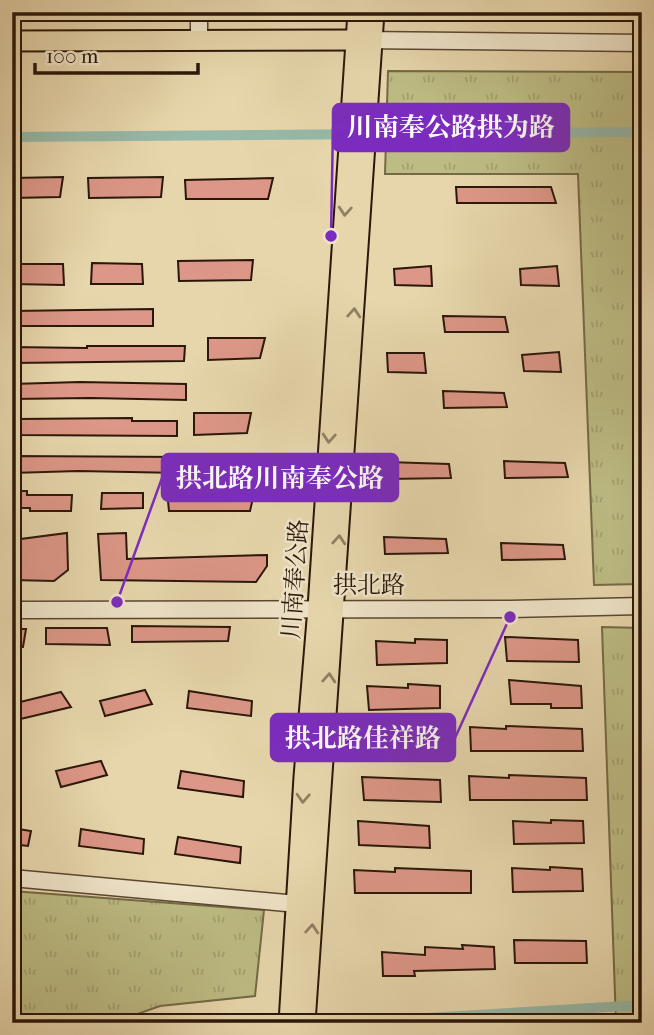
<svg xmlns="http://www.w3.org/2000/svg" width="654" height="1035" font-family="'IM FELL French Canon','Noto Serif SC',serif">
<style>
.park{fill:url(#park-tufts);stroke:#746a46;stroke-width:2}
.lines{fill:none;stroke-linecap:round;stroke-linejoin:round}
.canal{stroke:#97b9a9;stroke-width:10}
.building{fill:#dd9788;stroke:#2b1709;stroke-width:2}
.minor-casing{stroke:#5a4732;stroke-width:19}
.major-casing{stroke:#2b1709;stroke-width:23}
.minor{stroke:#efe4c9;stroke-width:16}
.major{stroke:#e7d6ac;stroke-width:19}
.oneway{stroke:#928063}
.labels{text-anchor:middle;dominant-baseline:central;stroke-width:5;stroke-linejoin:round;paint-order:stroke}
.street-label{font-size:24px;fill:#2b1709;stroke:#efe4c9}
.leader{fill:none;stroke:#7b2cbf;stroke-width:2.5}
.callout-dot{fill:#7b2cbf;stroke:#efe4c9;stroke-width:2.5}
.callout{fill:#7b2cbf;stroke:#7b2cbf;stroke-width:2.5}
.callout-label{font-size:26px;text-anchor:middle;font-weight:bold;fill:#fff}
</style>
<defs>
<pattern id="park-tufts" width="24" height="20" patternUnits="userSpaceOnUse" patternTransform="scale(1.75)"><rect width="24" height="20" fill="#bdbc84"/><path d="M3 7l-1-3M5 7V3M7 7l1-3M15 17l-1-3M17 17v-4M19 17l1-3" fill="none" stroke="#a3a171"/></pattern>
</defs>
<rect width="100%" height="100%" fill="#e7d6ac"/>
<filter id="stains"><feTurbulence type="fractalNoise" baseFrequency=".00286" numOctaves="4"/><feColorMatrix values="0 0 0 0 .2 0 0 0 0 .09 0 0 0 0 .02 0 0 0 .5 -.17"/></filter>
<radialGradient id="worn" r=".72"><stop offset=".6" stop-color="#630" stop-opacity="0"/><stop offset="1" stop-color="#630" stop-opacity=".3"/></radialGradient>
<g class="park">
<path d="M388,71L642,72V584L594,585L578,174H385Z"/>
<path d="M602,627L642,628V1023H616Z"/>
<path d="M12,891L264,910L255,996L160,1006L112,1023H12Z"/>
</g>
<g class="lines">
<g class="canal">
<path d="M12,137L642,132"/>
<path d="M211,1023L231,1020L294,1022"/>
<path d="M341,1023L642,1005"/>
</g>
</g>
<g class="building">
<path d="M63,177L60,197L12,198V178Z"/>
<path d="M163,177L161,197L89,198L88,178Z"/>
<path d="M273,178L268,199H186L185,180Z"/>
<path d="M456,187H551L556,203H457Z"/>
<path d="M253,260L251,280L179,281L178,261Z"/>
<path d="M92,263L142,264L143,284H91Z"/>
<path d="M13,264H63L64,285L13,284Z"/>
<path d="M431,266L432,286L395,285L394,269Z"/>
<path d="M557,266L559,286L521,285L520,269Z"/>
<path d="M153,309V326H12V311Z"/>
<path d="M443,316L505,317L508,332H445Z"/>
<path d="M208,338H265L260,358L208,360Z"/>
<path d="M87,346H185L184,361L12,363V347L87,348Z"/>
<path d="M559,352L561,372L524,371L522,355Z"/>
<path d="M387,353H424L426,373L388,372Z"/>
<path d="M80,382L186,384V400L91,398L12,399V384Z"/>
<path d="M443,391L504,393L507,407L444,408Z"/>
<path d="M194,413H251L247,433L194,435Z"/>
<path d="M132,418V421H177V436L17,435V419Z"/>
<path d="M12,456L181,457V473L78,471L12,473Z"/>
<path d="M504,461L565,463L568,477L505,478Z"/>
<path d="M387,462L449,464L451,478L388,479Z"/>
<path d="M255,489L250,511H169L167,491Z"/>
<path d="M12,491H27V495H72L71,511H30V508H12Z"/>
<path d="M102,493H143V508L101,509Z"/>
<path d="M67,533L68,570L54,581L12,580V557L21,558V539Z"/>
<path d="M126,533L127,559L267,555V566L256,582L101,580L98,534Z"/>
<path d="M384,537L446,539L448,553L385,554Z"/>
<path d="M501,543L563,545L565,559L502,560Z"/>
<path d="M132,626L230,627L228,641L132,642Z"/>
<path d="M46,628H107L110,645L46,644Z"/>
<path d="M12,629H26L23,647L12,646Z"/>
<path d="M505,637L578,640L579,662L507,661Z"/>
<path d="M415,639L447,640V663L377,665L376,641L415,643Z"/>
<path d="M509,680L581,686L582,708H551V704H511Z"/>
<path d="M408,684L440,686V708L369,710L367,686L408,688Z"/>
<path d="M145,690L152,704L105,716L100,701Z"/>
<path d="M189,691L252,701L251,716L187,708Z"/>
<path d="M61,692L71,707L12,721V704Z"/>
<path d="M506,726L582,729L583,751H471L470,727L506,729Z"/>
<path d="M101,761L107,775L61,787L56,771Z"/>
<path d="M181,771L244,781L243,797L178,788Z"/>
<path d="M509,775L586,778L587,800H470L469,776L509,778Z"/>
<path d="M362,777L440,780L441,802L364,800Z"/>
<path d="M551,820L583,821L584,843L514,844L513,821L551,823Z"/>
<path d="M358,821L429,826L430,848L359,845Z"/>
<path d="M12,828L31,831L28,846L12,844Z"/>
<path d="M81,829L144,839L143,854L79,846Z"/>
<path d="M178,837L241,847L240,863L175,854Z"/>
<path d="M550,867L582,869L583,891L513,892L512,868L550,870Z"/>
<path d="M395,868L471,871V893H355L354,870L395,872Z"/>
<path d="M514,940L586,941L587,963H515Z"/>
<path d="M462,945L494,947L495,969L414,971L415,976H383L382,952L425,955V947L463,949Z"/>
</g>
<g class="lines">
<g class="minor-casing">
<g id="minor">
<path d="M199,12V40"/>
<path d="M361,40L642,43"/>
<path d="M12,610L510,609L642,606"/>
<path d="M12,878L297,904"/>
</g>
</g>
<g class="major-casing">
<g id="major">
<path d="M12,41L356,40"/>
<path d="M289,1023L304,777L318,608L358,12"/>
<path d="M305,1023L374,12"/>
</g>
</g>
<use href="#minor" class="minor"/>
<use href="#major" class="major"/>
</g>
<defs><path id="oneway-chevron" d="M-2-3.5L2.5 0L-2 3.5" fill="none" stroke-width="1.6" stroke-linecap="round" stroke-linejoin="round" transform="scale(1.75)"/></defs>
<g class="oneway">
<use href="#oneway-chevron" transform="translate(345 211) rotate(94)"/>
<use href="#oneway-chevron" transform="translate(354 313) rotate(-86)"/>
<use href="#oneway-chevron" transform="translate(329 438) rotate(94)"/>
<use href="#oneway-chevron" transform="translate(339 540) rotate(-86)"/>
<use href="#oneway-chevron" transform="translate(329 678) rotate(-86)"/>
<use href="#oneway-chevron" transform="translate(303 798) rotate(93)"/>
<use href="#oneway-chevron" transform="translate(312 929) rotate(-86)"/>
</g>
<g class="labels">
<g class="street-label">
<text transform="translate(295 579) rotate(-86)">川南奉公路</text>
<text x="369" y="585">拱北路</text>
</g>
</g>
<path class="leader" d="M331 236L333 127M117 602L162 478M510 617L455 738"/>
<g class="callout-dot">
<circle cx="331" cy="236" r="7"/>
<circle cx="117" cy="602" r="7"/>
<circle cx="510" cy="617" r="7"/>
</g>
<g class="callout">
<rect x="333" y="104" width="236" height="47" rx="7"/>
<rect x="162" y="454" width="236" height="47" rx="7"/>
<rect x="271" y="714" width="184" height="47" rx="7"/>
</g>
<g class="callout-label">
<text x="451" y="136">川南奉公路拱为路</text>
<text x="280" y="487">拱北路川南奉公路</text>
<text x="363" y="747">拱北路佳祥路</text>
</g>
<rect width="654" height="1035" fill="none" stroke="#e7d6ac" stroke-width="42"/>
<rect x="14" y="14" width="626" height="1007" fill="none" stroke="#2b1709" stroke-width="3.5"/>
<rect x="21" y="21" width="612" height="993" fill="none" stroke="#2b1709" stroke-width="2"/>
<path d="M35 63v10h163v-10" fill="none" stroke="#2b1709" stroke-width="3.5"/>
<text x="46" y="63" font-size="21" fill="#2b1709" stroke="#efe4c9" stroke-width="5" paint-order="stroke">100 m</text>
<rect width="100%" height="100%" filter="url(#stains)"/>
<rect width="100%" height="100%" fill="url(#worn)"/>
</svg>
